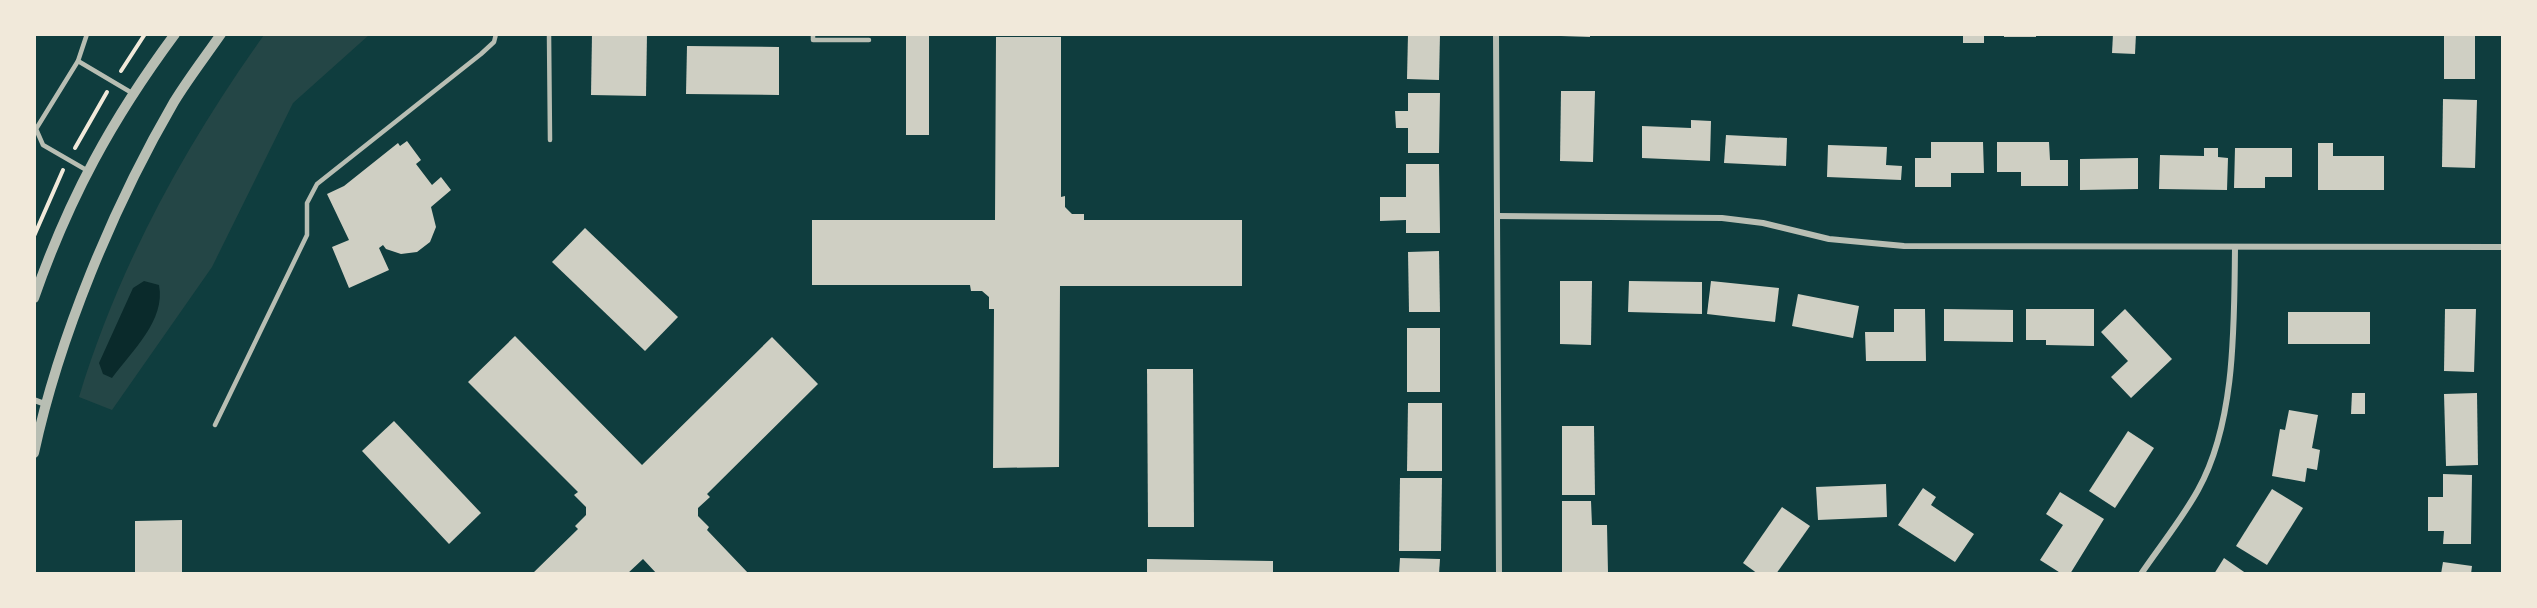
<svg xmlns="http://www.w3.org/2000/svg" width="2537" height="608" font-family="Figtree,sans-serif">
<style>
.green{fill:#244646}
.water{fill:#0a2a2b}
.building{fill:#cfcfc3}
.lines{fill:none;stroke-linecap:round;stroke-linejoin:round}
.path{stroke:#f1e9da;stroke-width:4}
.service{stroke:#b8beb3;stroke-width:4.5}
.minor{stroke:#b8beb3;stroke-width:6}
.tertiary{stroke:#b8beb3;stroke-width:10}
</style>
<rect width="100%" height="100%" fill="#0f3d3e"/>
<path class="green" d="M264,35H369L293,103L212,267L112,410L79,397C119,265 185,146 264,35Z"/>
<path class="water" d="M144,281L159,285C166,320 132,351 112,378L103,374L99,363L133,288Z"/>
<g class="building">
<path d="M592,34H647L646,96L591,95Z"/>
<rect x="906" y="34" width="23" height="101"/>
<path d="M1408,34H1440L1439,80L1407,79Z"/>
<path d="M1561,34H1590V37L1561,36Z"/>
<rect x="1963" y="34" width="21" height="9"/>
<rect x="2004" y="34" width="32" height="3"/>
<path d="M2113,34H2136L2135,54L2112,53Z"/>
<rect x="2444" y="34" width="31" height="45"/>
<path d="M996,37H1061V197L1065,196V207L1072,214H1084V220H1242V286H1060L1059,467L993,468L994,309H989V297L982,291H971L970,285H812V220H995Z"/>
<path d="M687,46L779,47V95L686,94Z"/>
<path d="M1561,91H1595L1593,162L1560,161Z"/>
<path d="M1408,93H1440L1439,153H1408V128H1396L1395,111H1408Z"/>
<path d="M2443,99L2477,100L2475,168L2442,167Z"/>
<path d="M1691,120L1711,121L1710,161L1642,158V126L1691,128Z"/>
<path d="M1726,135L1787,138L1786,166L1724,163Z"/>
<path d="M407,141L421,160L416,164L432,185L441,177L451,190L431,207L436,227L430,242L417,252L401,254L386,249L383,245L379,248L389,270L349,288L332,247L349,240L327,194L344,186L398,143L400,146Z"/>
<path d="M1931,142H1983L1984,173H1951V187H1915V158H1931Z"/>
<path d="M1997,142H2049L2050,160H2068V186H2021V172H1997Z"/>
<path d="M2318,143H2333V156H2384V190H2318Z"/>
<path d="M1828,145L1887,147L1886,165L1902,166L1901,180L1827,177Z"/>
<path d="M2204,148H2218V157L2228,158L2227,190L2159,189L2160,155L2204,156Z"/>
<path d="M2235,148H2292V177H2265V188H2234Z"/>
<path d="M2138,158V189L2080,190V159Z"/>
<path d="M1406,164H1439L1440,233H1406V220L1380,221V197H1406Z"/>
<path d="M585,228L678,317L645,351L552,262Z"/>
<path d="M1439,251L1440,312H1409L1408,252Z"/>
<path d="M1560,281H1592L1591,345L1560,344Z"/>
<path d="M1629,281L1702,282V314L1628,312Z"/>
<path d="M1711,281L1779,288L1775,322L1707,314Z"/>
<path d="M1798,294L1859,306L1853,338L1792,326Z"/>
<path d="M1894,309H1925L1926,361H1866L1865,332H1894Z"/>
<path d="M1944,309L2013,310V342L1944,341Z"/>
<path d="M2026,309H2094V346L2046,345V340H2026Z"/>
<path d="M2125,309L2172,359L2131,398L2111,377L2128,361L2101,332Z"/>
<path d="M2445,309H2476L2474,372L2444,371Z"/>
<rect x="2288" y="312" width="82" height="32"/>
<rect x="1407" y="328" width="33" height="64"/>
<path d="M515,336L642,465L772,337L818,384L707,494L710,497L698,508V516L709,527L707,530L749,574H657L643,559L627,574H532L578,529L575,526L586,515V507L574,495L578,492L468,382Z"/>
<path d="M1147,369H1193L1194,527H1148Z"/>
<path d="M2352,393H2365V414H2351Z"/>
<path d="M2477,393L2478,465L2446,466L2444,394Z"/>
<path d="M1408,403H1442V471H1407Z"/>
<path d="M2289,410L2318,415L2312,448L2320,450L2317,470L2307,468L2305,482L2272,476L2280,429L2285,430Z"/>
<path d="M394,421L481,513L449,544L362,451Z"/>
<path d="M1562,426H1594L1595,495H1562Z"/>
<path d="M2128,431L2154,448L2115,508L2089,491Z"/>
<path d="M2443,474L2472,475L2471,544H2443L2444,531H2428V497H2443Z"/>
<path d="M1400,478H1442L1441,551H1399Z"/>
<path d="M1886,484L1887,517L1818,520L1816,487Z"/>
<path d="M1923,488L1936,497L1931,505L1974,534L1955,562L1898,525Z"/>
<path d="M2272,489L2303,508L2267,565L2236,546Z"/>
<path d="M2060,492L2104,519L2070,574H2062L2040,560L2063,525L2046,514Z"/>
<path d="M1562,501H1591L1592,525H1607L1608,573L1562,574Z"/>
<path d="M1782,507L1810,526L1776,574H1758L1743,563Z"/>
<path d="M182,520V574H135V521Z"/>
<path d="M1400,558L1440,559L1439,574H1399Z"/>
<path d="M2224,558L2247,574H2214Z"/>
<path d="M1147,559L1273,561V574H1147Z"/>
<path d="M2443,562L2472,566L2471,574H2441Z"/>
</g>
<g class="lines">
<g class="path">
<path d="M121,71L145,34"/>
<path d="M75,148L107,92"/>
<path d="M34,236L63,170"/>
</g>
<g class="service">
<path d="M87,34L78,61L132,93"/>
<path d="M549,34L550,140"/>
<path d="M813,34V40H869"/>
<path d="M78,61L36,129L43,145L88,171"/>
<path d="M215,425L307,235V203L317,184L481,54L494,42L496,34"/>
</g>
<g class="minor">
<path d="M1496,34L1499,574"/>
<path d="M1497,216L1722,218L1763,223L1829,239L1904,246L2502,247"/>
<path d="M34,400L45,404"/>
<path d="M2141,574C2160,546 2182,519 2198,490C2236,422 2234,324 2235,248"/>
</g>
<g class="tertiary">
<path d="M34,298C69,198 112,119 175,34"/>
<path d="M34,453C59,337 114,205 174,102C188,79 205,57 221,34"/>
</g>
</g>
<rect width="2537" height="608" fill="none" stroke="#f1e9da" stroke-width="72"/>
</svg>
